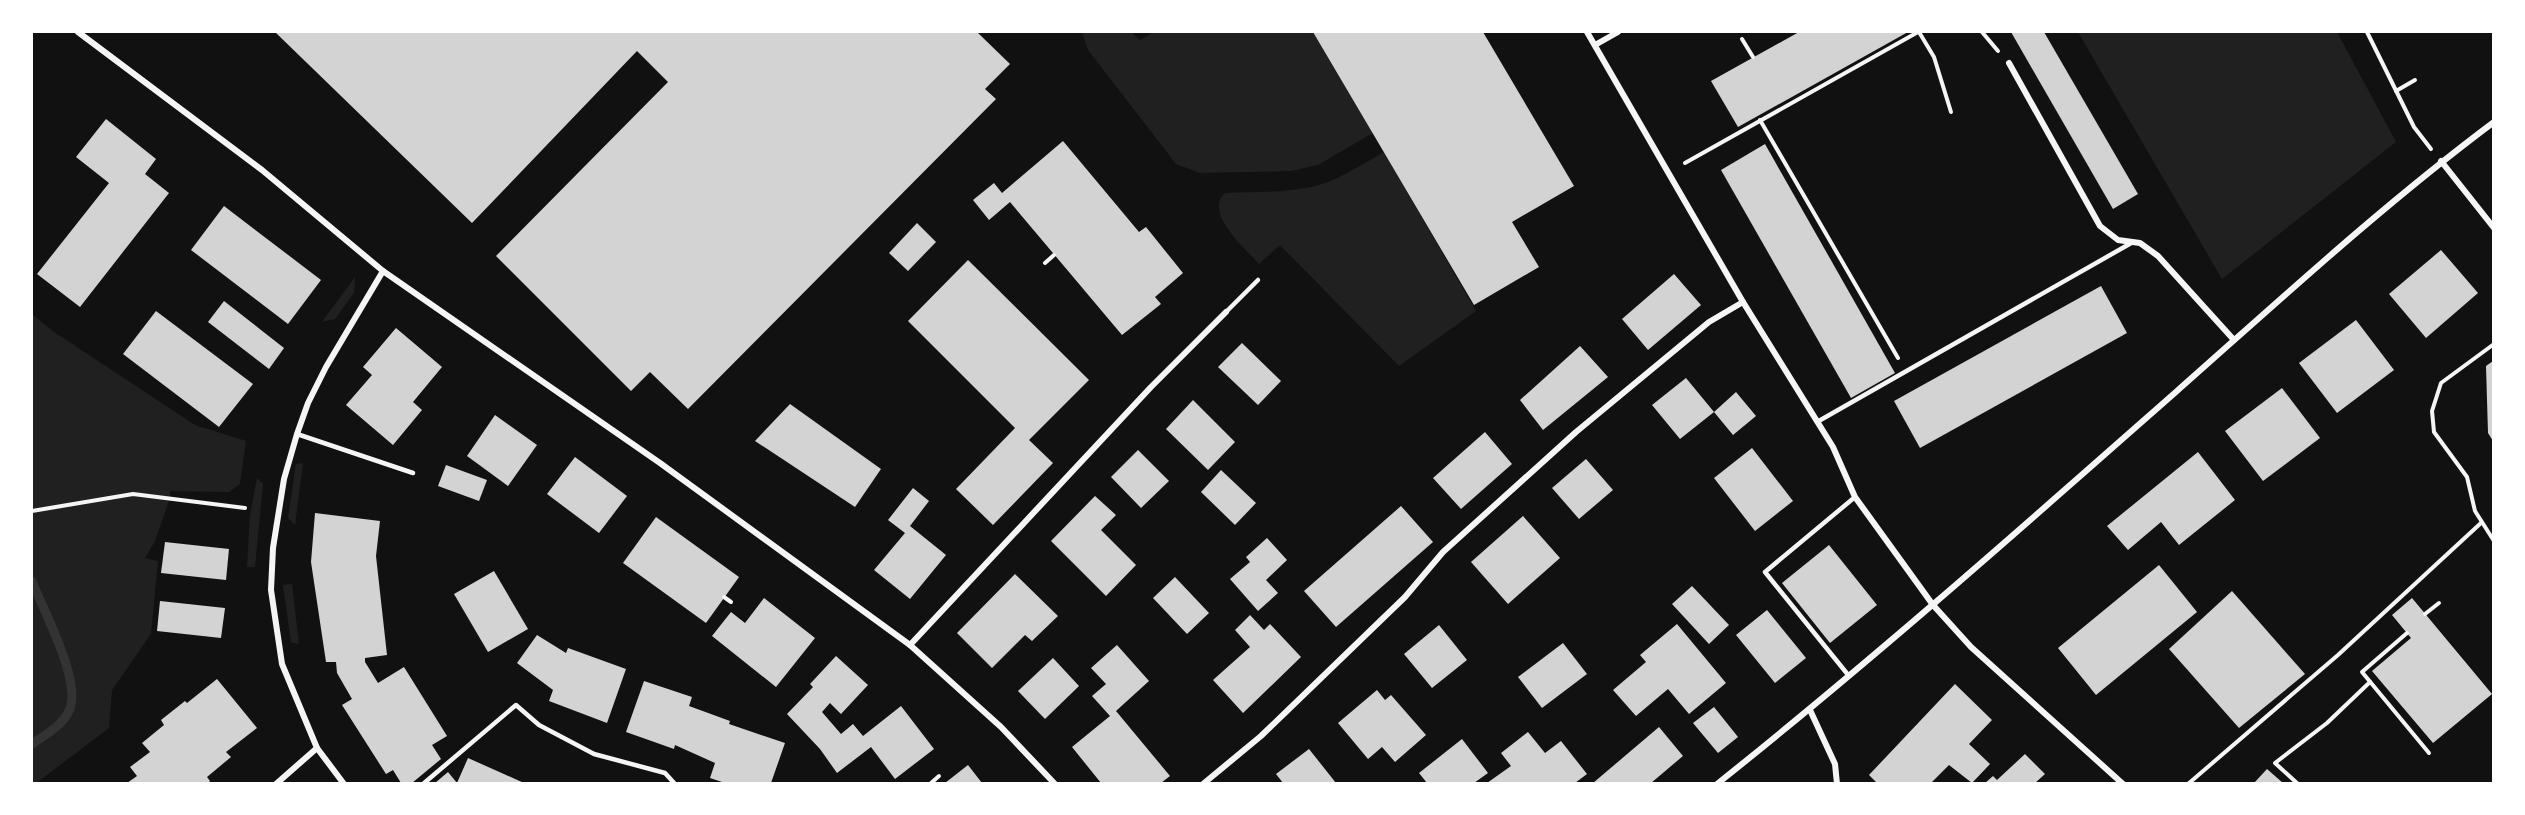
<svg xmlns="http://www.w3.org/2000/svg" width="2525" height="815" font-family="Roboto,sans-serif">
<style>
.green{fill:#202020}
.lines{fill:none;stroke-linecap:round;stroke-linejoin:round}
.stream{stroke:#333;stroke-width:9}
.building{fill:#d3d3d3}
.path{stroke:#f5f5f5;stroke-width:4}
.service{stroke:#f5f5f5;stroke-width:4.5}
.minor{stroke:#f5f5f5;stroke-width:6}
</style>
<rect width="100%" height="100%" fill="#111"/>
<g class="green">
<path d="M1082,32H1131L1140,40L1154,32H1313L1373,133L1318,165L1291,171L1200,173L1176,164L1088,50Z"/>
<path d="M2078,32H2337L2396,142L2222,279Z"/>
<path d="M1384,152L1476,311L1399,366L1280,245L1259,264C1246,249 1203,213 1225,193C1259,191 1298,194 1331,181C1349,173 1366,162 1384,152Z"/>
<path d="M355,277L354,293L335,319L322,322Z"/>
<path d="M32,314L51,330L195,425L246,441L240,484L229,492L170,491V498L155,541L145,558L158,561L151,634L112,690L109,728L35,784L32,783Z"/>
<path d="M303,463L295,525L288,518L296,464Z"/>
<path d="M257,478L263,484L255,567H247L250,515Z"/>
<path d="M292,584L299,644L291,642L283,585Z"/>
</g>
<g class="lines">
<path class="stream" d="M32,581C43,610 83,683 69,711C62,726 45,735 32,744"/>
</g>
<g class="building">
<path d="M275,32H977L1010,64L985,89L996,99L688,409L650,372L631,391L496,256L668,82L637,51L472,223Z"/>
<path d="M1313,32H1483L1574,186L1512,222L1539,267L1474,305Z"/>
<path d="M1799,32H1908L1738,127L1711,81Z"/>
<path d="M2011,32H2044L2138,194L2113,209Z"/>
<path d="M106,119L156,159L145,174L169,193L80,307L37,274L109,183L76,157Z"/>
<path d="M1063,141L1139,232L1146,227L1183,273L1155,297L1161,304L1122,335L1010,202L989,220L973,200L994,183L1002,193Z"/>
<path d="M1765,144L1895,373L1851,398L1721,170Z"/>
<path d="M224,206L321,280L288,324L191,250Z"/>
<path d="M917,223L936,242L908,271L889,253Z"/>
<path d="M2441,250L2478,293L2426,338L2389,294Z"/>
<path d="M968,260L1089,380L1029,440L1053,463L993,525L956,489L1015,428L908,321Z"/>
<path d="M1674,274L1701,305L1648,350L1622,319Z"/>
<path d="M2101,286L2127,333L1920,448L1894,401Z"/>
<path d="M224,301L284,348L269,369L208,322Z"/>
<path d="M156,311L253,384L219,427L123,354Z"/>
<path d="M2356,320L2394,370L2337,413L2299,363Z"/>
<path d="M396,328L442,367L413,402L422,410L393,445L346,405L372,375L363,367Z"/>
<path d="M1242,343L1281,381L1258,405L1218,367Z"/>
<path d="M1580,346L1608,377L1543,430L1520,400Z"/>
<path d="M2493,361V441L2488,433L2486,366Z"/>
<path d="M1686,378L1714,412L1736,392L1756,416L1733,435L1714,412L1680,439L1652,405Z"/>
<path d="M2282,388L2320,438L2263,481L2225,431Z"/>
<path d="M1193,400L1235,442L1208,470L1166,429Z"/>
<path d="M790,404L881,469L855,507L755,441Z"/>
<path d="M495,415L537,445L508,486L467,456Z"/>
<path d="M1485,432L1512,464L1461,509L1433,478Z"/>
<path d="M1752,448L1793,501L1755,531L1714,478Z"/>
<path d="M1138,450L1169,481L1141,508L1111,477Z"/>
<path d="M2198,452L2235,500L2179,545L2161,522L2128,550L2107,526Z"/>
<path d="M575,457L627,496L599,533L547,494Z"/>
<path d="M1586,459L1613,490L1579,519L1552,488Z"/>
<path d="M446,465L487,480L479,501L438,486Z"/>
<path d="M1221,470L1256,503L1235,525L1201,492Z"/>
<path d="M913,488L929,501L910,526L946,555L910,599L874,570L905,533L888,520Z"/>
<path d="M1095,496L1116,515L1101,530L1136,565L1106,596L1051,541Z"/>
<path d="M1401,506L1433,542L1336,627L1304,591Z"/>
<path d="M315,513L380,521L376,556L387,655L365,658V662L378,683L404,667L447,736L432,745L441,759L412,783H401L393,770L386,774L342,705L352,699L337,673L336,662H326L311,562Z"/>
<path d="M1523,516L1560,558L1508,604L1471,562Z"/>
<path d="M656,517L739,577L706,623L623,563Z"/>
<path d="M1267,538L1287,560L1266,580L1278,593L1258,611L1230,579L1250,562L1246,557Z"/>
<path d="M165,542L229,549L226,580L161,573Z"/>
<path d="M1829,545L1877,605L1830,643L1782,583Z"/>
<path d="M2159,565L2197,612L2096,695L2058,648Z"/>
<path d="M494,571L528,629L488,652L454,594Z"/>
<path d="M1015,574L1058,616L1032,641L1025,635L992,668L957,633Z"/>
<path d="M1175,577L1209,613L1187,634L1153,598Z"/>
<path d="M1692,586L1729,625L1709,644L1672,604Z"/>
<path d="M2232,591L2305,674L2239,728L2169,649Z"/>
<path d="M764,598L815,638L776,687L712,636L731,612L745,623Z"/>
<path d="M2412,598L2492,694L2433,743L2372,671L2411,638L2392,615Z"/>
<path d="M160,601L225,608L221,638L157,631Z"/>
<path d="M1767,610L1806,658L1775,683L1736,635Z"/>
<path d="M1250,615L1264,630L1270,624L1301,657L1243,713L1213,680L1250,647L1235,630Z"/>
<path d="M1677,624L1726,683L1689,714L1668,689L1636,716L1613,690L1646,662L1640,655Z"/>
<path d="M1439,625L1467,660L1432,688L1404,654Z"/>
<path d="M537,635L566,653L568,648L626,669L607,723L549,701L553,690L517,663Z"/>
<path d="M1563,643L1587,674L1542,708L1518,677Z"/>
<path d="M1117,645L1149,681L1116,711L1170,776L1161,783H1101L1072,747L1110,716L1092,696L1106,684L1091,668Z"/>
<path d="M836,656L868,685L841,714L830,703L822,712L841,734L853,724L863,736L901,706L934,749L895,779L871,747L837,773L820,749L787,714L813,687L810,684Z"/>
<path d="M1053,658L1079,686L1045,719L1018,691Z"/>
<path d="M217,679L257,728L226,752L231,757L207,777L210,781L208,783H127L137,776L130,767L150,752L142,743L164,725L161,720L185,701L187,703Z"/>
<path d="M644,681L692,697L689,706L730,721L729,724L785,743L771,783H725L710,778L715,763L675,745L674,749L626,732Z"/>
<path d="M1955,684L1992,720L1969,744L1990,764L1972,783L1949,765L1931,783H1877L1869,775Z"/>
<path d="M1377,690L1385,700L1391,695L1426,735L1395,762L1382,747L1368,759L1338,723Z"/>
<path d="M1714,707L1738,737L1718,753L1693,723Z"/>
<path d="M1659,727L1683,756L1651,783H1593Z"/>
<path d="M1528,732L1545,753L1561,741L1587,774L1575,783H1487L1511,766L1501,753Z"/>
<path d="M1462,739L1488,773L1474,783H1427L1419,773Z"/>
<path d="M1309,749L1336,783H1283L1276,774Z"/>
<path d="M2025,754L2045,774L2035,783H1985L1993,776L1997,780Z"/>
<path d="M468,758L524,783H435L448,772L457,783Z"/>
<path d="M968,765L982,783H945Z"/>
<path d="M2267,769L2283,783H2254Z"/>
</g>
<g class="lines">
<g class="path">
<path d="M1919,32L1934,57L1951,112"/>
<path d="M1982,32L1998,51"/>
<path d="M2367,32L2414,127L2431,149"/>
<path d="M1742,39L1753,57"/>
<path d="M2396,91L2415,80"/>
<path d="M1760,120L1898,358"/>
<path d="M1685,163L1918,32"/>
<path d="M1045,263L1054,255"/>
<path d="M2494,344L2441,383L2432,411L2434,432L2467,477L2475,511L2494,541"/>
<path d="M32,511L133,494L245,508"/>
<path d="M724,597L731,602"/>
<path d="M2425,614L2439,603"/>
<path d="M2407,633L2362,672L2429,753"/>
<path d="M930,784L939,776"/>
<path d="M2188,784L2338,655L2481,523"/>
<path d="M2298,784L2275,763L2327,723L2370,682"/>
</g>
<g class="service">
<path d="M1226,312L1258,280"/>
<path d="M1817,422L2133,242"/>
<path d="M297,434L413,473"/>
<path d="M1849,676L1765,572L1855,497"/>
<path d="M423,784L516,705L539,725L594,754L665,773L675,784"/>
</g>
<g class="minor">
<path d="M78,32L262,170L383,271L660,463L910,645L1001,727L1055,784"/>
<path d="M1587,32L1743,302L1833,447L1855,497L1933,605L1971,647L2123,784"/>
<path d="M1595,45L1618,32"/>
<path d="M2009,63L2100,226L2118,240L2140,243L2158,256L2234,340"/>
<path d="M2441,161L2494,228"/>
<path d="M910,645L1151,387L1226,312"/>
<path d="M1810,710L1835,764L1837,784"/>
<path d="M276,784L317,748"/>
<path d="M344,784L317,748L282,664L271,590L273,548L284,479L297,434L308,403L326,367L383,271"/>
<path d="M1203,784L1261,736L1405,597L1443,552L1576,432L1709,322L1743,302"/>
<path d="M1717,784C1875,658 2026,524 2177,391C2281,299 2383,205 2494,122"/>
</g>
</g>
<rect width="2525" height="815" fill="none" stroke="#ffffff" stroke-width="66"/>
</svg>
